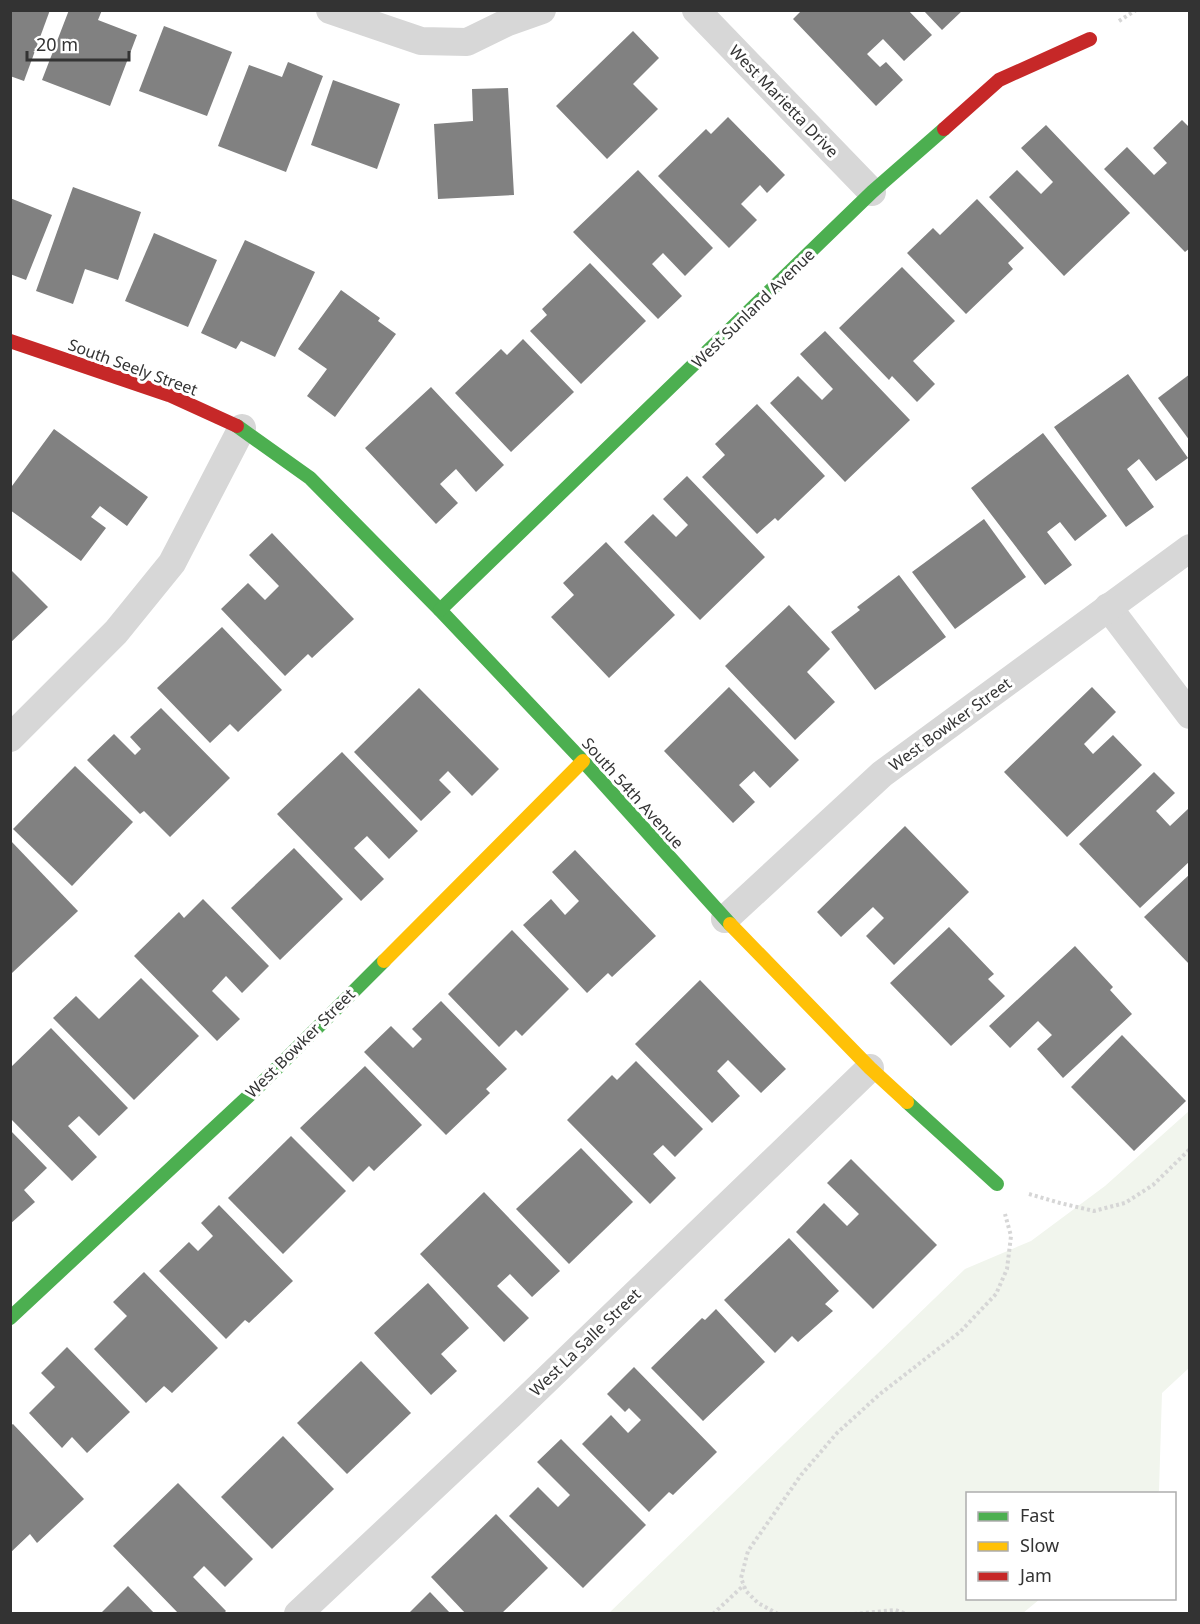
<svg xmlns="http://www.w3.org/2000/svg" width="1200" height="1624" font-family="'Noto Sans',sans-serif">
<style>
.green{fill:#f1f5ed}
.building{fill:#818181}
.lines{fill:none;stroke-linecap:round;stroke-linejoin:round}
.path{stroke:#d6d6d6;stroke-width:4;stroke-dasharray:3 3;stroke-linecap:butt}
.street{stroke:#d7d7d7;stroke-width:28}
.fast{stroke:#4caf50;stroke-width:14}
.slow{stroke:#ffc107;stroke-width:14}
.jam{stroke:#c62828;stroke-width:14}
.labels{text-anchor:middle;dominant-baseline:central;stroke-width:6;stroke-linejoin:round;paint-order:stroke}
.street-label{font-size:16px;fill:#333;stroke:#fff}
</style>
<rect width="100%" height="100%" fill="#fff"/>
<path class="green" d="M1189,1111V1368L1162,1393L1159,1491L1156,1494H968V1598L1040,1599L1023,1613H609L965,1269L1031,1241L1105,1186Z"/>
<g class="building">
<path d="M10,10H50L24,81L10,76Z"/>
<path d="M69,10H102L98,20L137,35L110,106L42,80Z"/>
<path d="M802,10H908L932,35L904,61L883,39L867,54L880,67L886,62L903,80L876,106L793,19Z"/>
<path d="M923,10H963L942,30Z"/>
<path d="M164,26L232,52L207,116L139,91Z"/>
<path d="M633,31L659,58L633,84L658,109L607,159L556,106Z"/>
<path d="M288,62L323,76L286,172L218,146L249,65L282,77Z"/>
<path d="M333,80L400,104L377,169L311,145Z"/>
<path d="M508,88L514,195L438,199L434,124L473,121L472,89Z"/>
<path d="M728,117L785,175L767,193L760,185L741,204L757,220L729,248L658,176L706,129L711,134Z"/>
<path d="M1182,120L1190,128V248L1185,252L1104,169L1127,147L1154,175L1167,163L1153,148Z"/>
<path d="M1046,125L1130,213L1064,276L989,197L1017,170L1041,194L1053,182L1021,148Z"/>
<path d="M638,170L713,248L685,276L663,253L652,264L682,296L658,319L573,232Z"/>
<path d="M73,187L141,212L118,280L85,269L73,304L36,291Z"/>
<path d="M10,198L52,215L26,280L10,274Z"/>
<path d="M977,199L1024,248L1008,263L1013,269L966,314L907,253L933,228L940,235Z"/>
<path d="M154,233L217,260L188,327L125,301Z"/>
<path d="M245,240L315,272L275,357L241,341L236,349L201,333Z"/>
<path d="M590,263L646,321L581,384L530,331L547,315L542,309Z"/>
<path d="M902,267L955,321L913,361L935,384L917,402L892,376L889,380L839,328Z"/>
<path d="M341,290L380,318L378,321L396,334L335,417L307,396L327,369L298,349Z"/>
<path d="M825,331L910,420L845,482L770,403L798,376L822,400L833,389L800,354Z"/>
<path d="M523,339L574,392L511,452L455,393L501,349L507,355Z"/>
<path d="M1128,374L1188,458L1156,481L1139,459L1127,469L1154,507L1126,527L1054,427Z"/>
<path d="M1190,374V441L1158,398Z"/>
<path d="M431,387L504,465L476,492L456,469L440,484L458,503L436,524L365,448Z"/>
<path d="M757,404L825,476L778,521L775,518L757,534L702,477L725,455L715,444Z"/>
<path d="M54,429L148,497L127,526L100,506L91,517L106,528L81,561L10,510V485L12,486Z"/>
<path d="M1043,433L1107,516L1075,541L1060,522L1047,532L1072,565L1045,585L971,488Z"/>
<path d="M687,476L765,557L700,620L624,542L653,514L676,537L688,525L663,499Z"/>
<path d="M984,519L1026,577L955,629L912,572Z"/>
<path d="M272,533L354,619L312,658L308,654L285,676L221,609L248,583L265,600L279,586L249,555Z"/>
<path d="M606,542L675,615L609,678L551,617L574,595L563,583Z"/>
<path d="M10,569L48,607L10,643Z"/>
<path d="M899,575L946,637L875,690L831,632L860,610L857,607Z"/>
<path d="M789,605L830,649L807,672L835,702L795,740L725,666Z"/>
<path d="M222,627L282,690L238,732L230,724L210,743L157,688Z"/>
<path d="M729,687L799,760L770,788L754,771L739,785L755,802L733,823L664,751Z"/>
<path d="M1092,687L1116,712L1084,744L1093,754L1113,735L1142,765L1067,837L1004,772Z"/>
<path d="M419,688L499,769L472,796L448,771L439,780L451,792L421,821L354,752Z"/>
<path d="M161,708L230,778L170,837L144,811L140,814L87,760L114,734L135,755L141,749L130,737Z"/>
<path d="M342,752L418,831L389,859L367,836L354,848L384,879L361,901L277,814Z"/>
<path d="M75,766L133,822L72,886L13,829Z"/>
<path d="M1154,772L1175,793L1156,811L1170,826L1188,809L1190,810V861L1140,908L1079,844Z"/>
<path d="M905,826L969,892L894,965L866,936L884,918L873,907L841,937L817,912Z"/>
<path d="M10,840L78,911L12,973L10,971Z"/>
<path d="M294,848L343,899L280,960L231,908Z"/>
<path d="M575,850L656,936L612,977L608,973L587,993L523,925L551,899L565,915L579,901L552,872Z"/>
<path d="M1190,874V965L1144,917Z"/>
<path d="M203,899L269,966L242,993L226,976L212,991L240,1019L217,1041L134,956L179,912L184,918Z"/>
<path d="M949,927L994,974L988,979L1005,996L951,1046L890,983Z"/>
<path d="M512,930L569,989L522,1036L516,1030L499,1047L448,994Z"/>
<path d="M1075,946L1113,987L1110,990L1132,1014L1063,1078L1037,1049L1052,1035L1038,1021L1010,1048L989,1026Z"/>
<path d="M141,978L199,1036L134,1100L53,1018L76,996L99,1019Z"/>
<path d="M700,980L786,1069L761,1093L728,1060L717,1071L740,1096L712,1123L635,1044Z"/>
<path d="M441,1001L507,1069L486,1089L490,1093L446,1135L364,1052L391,1026L413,1048L422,1039L412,1029Z"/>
<path d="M51,1028L128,1108L99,1136L79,1116L68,1126L97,1157L72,1181L10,1118V1068Z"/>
<path d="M1122,1035L1186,1101L1134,1151L1071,1087Z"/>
<path d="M636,1061L703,1129L675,1157L663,1145L653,1154L676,1178L650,1204L567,1120L612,1075L617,1080Z"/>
<path d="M365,1066L422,1125L374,1171L369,1166L353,1182L300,1128Z"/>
<path d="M10,1130L47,1168L24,1190L35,1202L10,1224Z"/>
<path d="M291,1136L346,1191L283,1254L228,1198Z"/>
<path d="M581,1148L633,1202L569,1264L516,1209Z"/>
<path d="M851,1159L937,1245L873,1309L796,1232L824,1203L847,1226L859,1214L827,1183Z"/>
<path d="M484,1192L560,1271L532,1297L510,1274L497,1286L529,1318L504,1342L420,1254Z"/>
<path d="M219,1205L293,1281L249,1323L245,1320L226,1339L159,1271L189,1242L198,1251L213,1236L201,1223Z"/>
<path d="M789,1238L839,1291L825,1304L833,1311L798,1342L792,1336L775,1353L724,1300Z"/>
<path d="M144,1272L218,1348L172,1393L164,1386L146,1403L94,1349L127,1316L113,1302Z"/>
<path d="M428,1283L469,1328L441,1354L457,1371L431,1395L374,1333Z"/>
<path d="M716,1309L765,1362L703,1421L651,1368L702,1318L705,1320Z"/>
<path d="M67,1347L130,1412L87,1453L72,1437L62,1448L29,1413L55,1387L41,1373Z"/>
<path d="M361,1361L411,1413L347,1474L297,1423Z"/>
<path d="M634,1367L717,1452L673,1495L669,1492L649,1512L582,1444L611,1415L628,1433L641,1420L629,1408L625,1412L607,1394Z"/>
<path d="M13,1424L84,1499L37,1543L30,1534L10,1553V1426Z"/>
<path d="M283,1436L334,1489L272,1549L221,1497Z"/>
<path d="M561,1439L646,1525L583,1588L509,1516L538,1487L558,1507L570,1495L537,1462Z"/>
<path d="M178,1483L253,1559L225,1587L204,1566L193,1577L226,1611L223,1614H179L113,1546Z"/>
<path d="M496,1514L548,1568L501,1614H466L431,1577Z"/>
<path d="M128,1586L155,1614H100Z"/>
<path d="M430,1592L451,1614H408Z"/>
</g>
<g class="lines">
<g class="path">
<path d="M1119,21L1136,10"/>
<path d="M1029,1194L1060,1203L1094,1211L1125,1203L1153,1185L1190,1149"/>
<path d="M713,1614L744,1585"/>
<path d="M778,1614L758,1603L746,1591L741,1578L748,1551L801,1475L837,1433L880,1394L960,1332L996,1294L1007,1269L1011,1236L1005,1214"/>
<path d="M854,1614L895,1610L907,1614"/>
</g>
<g class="street">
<path d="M330,10L421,41L467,42L508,22L542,10"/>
<path d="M696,10L872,192"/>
<path d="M1108,607L1190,715"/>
<path d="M10,738L116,632L172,563L242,428"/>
<path d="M725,919L882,774L1190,548"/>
<path d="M298,1614L510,1415L870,1068"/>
</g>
<g class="fast">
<path d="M237,426L310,478L440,610L583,761L730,924"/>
<path d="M440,610L872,192L944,129"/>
<path d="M907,1102L997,1184"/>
<path d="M10,1318L254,1091L384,961"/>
</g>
<g class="slow">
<path d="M730,924L870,1068L907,1102"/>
<path d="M384,961L583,761"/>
</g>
<g class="jam">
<path d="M944,129L999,80L1090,39"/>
<path d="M10,341L169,395L237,426"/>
</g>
</g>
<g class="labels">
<g class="street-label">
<text transform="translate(784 101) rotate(46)">West Marietta Drive</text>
<text transform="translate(753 308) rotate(-44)">West Sunland Avenue</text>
<text transform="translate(133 367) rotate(20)">South Seely Street</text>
<text transform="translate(950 724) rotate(-36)">West Bowker Street</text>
<text transform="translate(633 793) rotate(48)">South 54th Avenue</text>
<text transform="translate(300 1043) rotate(-45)">West Bowker Street</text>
<text transform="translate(585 1342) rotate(-44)">West La Salle Street</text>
</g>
</g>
<rect width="1200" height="1624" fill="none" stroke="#333333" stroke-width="24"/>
<rect x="966" y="1492" width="210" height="108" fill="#ffffff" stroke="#adadad" stroke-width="1.5"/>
<rect x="978" y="1512" width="30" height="9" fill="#4caf50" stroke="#adadad" stroke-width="1.5"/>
<text x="1020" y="1522" font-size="18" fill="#333333">Fast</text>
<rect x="978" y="1542" width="30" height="9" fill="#ffc107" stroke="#adadad" stroke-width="1.5"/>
<text x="1020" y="1552" font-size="18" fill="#333333">Slow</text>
<rect x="978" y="1572" width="30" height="9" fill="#c62828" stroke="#adadad" stroke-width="1.5"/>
<text x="1020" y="1582" font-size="18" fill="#333333">Jam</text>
<path d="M27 51v9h102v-9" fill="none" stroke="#333333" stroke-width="3"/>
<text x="36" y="51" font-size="18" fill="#333333" stroke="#ffffff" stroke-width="4.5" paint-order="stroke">20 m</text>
</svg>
